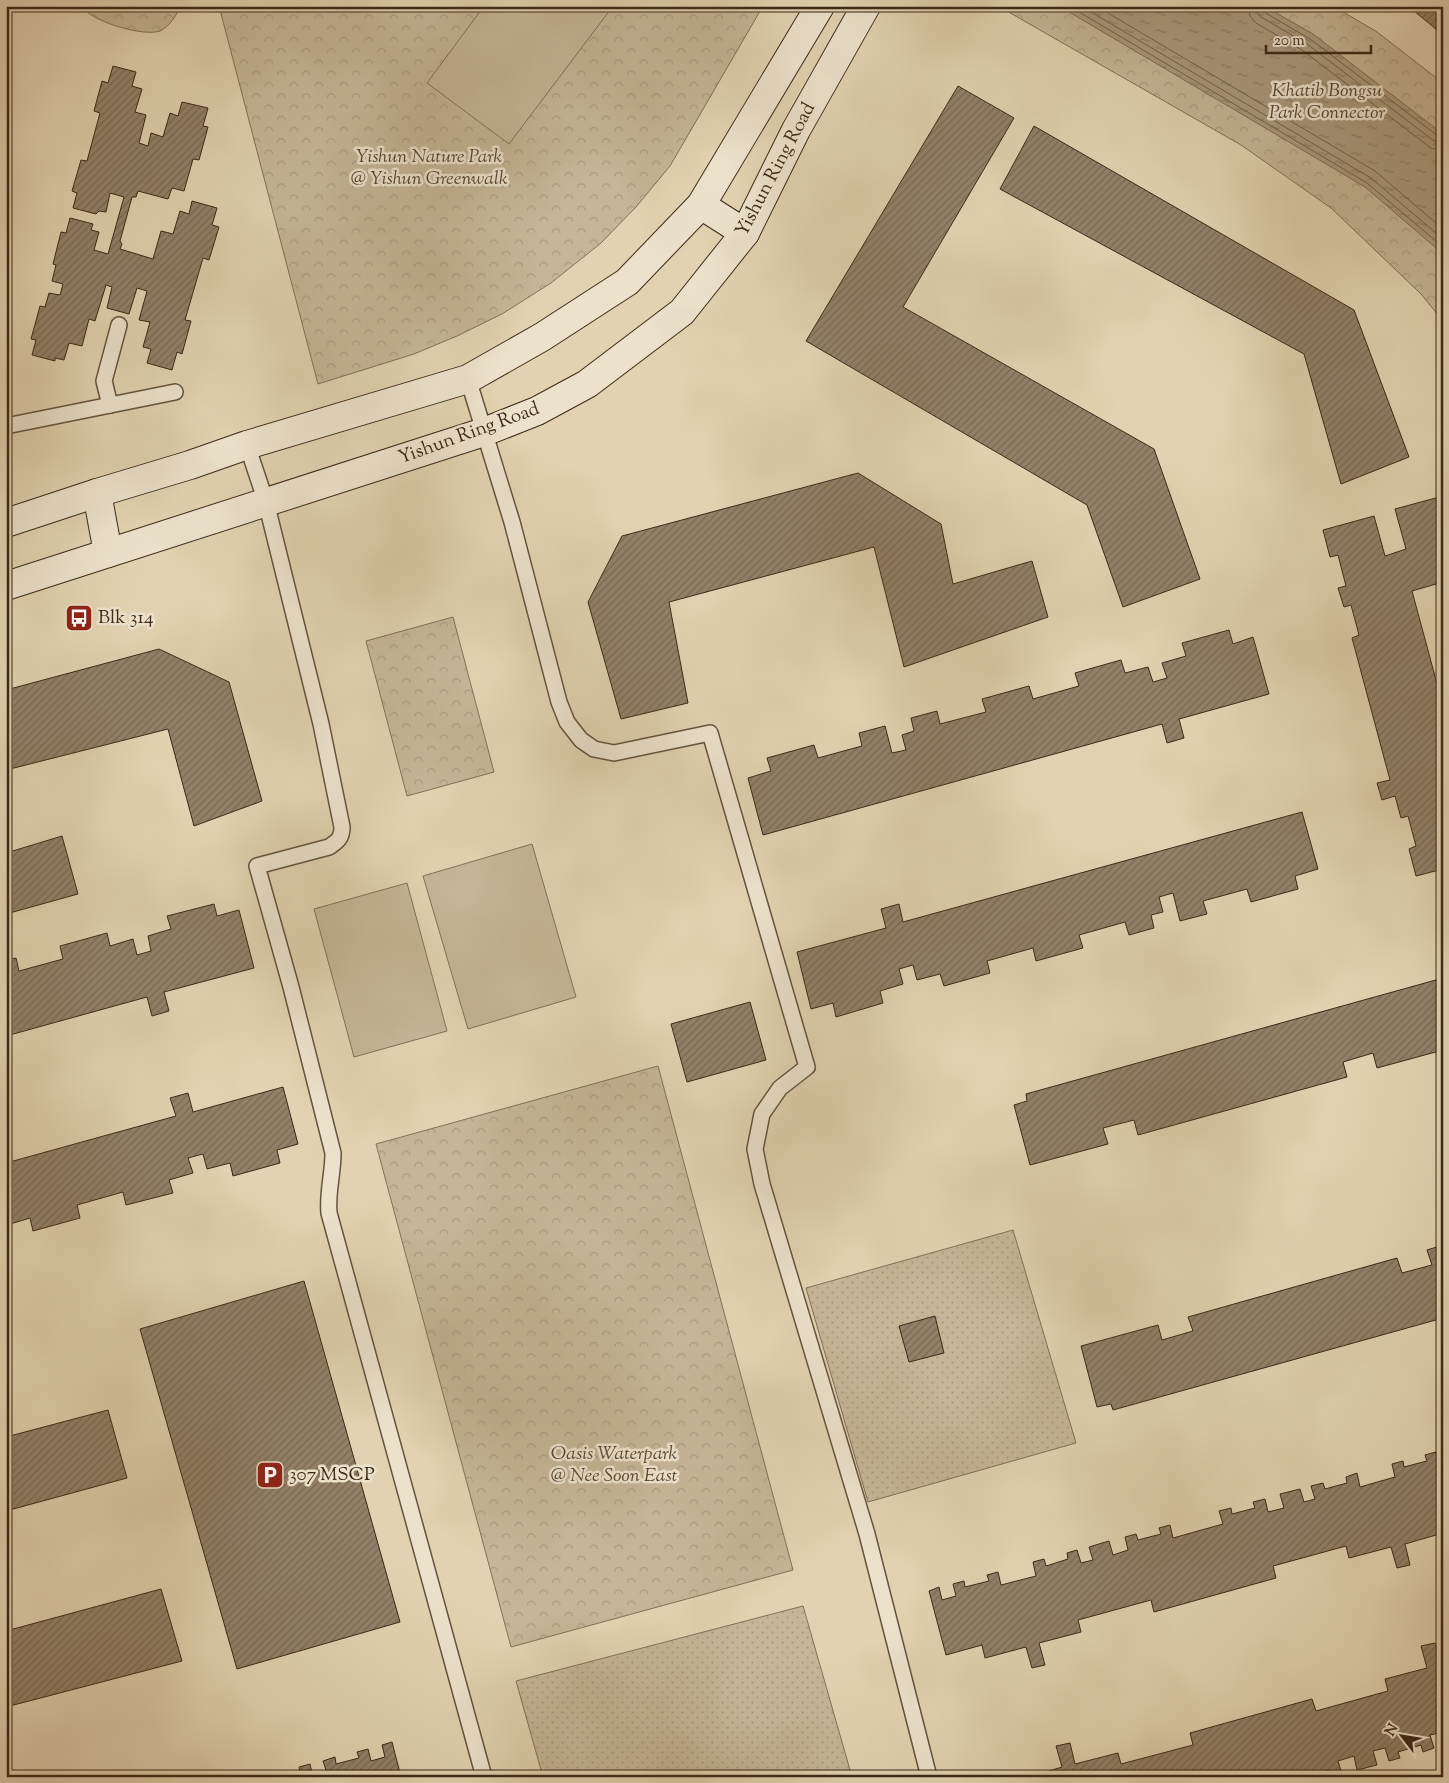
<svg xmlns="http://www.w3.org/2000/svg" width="1449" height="1783" font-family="'Sorts Mill Goudy',serif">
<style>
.grass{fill:url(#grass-dots);stroke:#807058}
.park{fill:url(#park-crowns);stroke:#807058}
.pitch{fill:#c5b697;stroke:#807058}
.water{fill:url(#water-ripples);stroke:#7d6c55}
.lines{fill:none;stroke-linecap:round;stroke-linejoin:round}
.shore{stroke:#72614a;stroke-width:1}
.building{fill:url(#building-hatch);stroke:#3c2918}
.lane-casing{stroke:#65543e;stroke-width:18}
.secondary-casing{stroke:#3c2918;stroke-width:30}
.lane{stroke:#ece2cc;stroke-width:15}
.secondary{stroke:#ece2cc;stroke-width:28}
.labels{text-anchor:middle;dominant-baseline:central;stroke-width:5;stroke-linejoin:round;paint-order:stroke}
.park-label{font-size:19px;font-style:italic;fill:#574531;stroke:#ece2cc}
.street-label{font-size:19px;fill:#3c2918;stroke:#ece2cc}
.poi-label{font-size:19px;fill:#3c2918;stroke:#ece2cc;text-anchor:start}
</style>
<defs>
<pattern id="grass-dots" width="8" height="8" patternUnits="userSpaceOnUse" patternTransform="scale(1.25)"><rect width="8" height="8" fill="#c5b697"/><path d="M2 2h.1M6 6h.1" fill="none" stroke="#aa9c81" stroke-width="1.8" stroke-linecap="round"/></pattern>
<pattern id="park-crowns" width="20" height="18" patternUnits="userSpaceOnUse" patternTransform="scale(1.25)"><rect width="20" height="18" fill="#c5b697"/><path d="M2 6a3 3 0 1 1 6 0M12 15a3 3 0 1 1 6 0" fill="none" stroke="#aa9c81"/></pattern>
<pattern id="water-ripples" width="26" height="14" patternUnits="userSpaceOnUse" patternTransform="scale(1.25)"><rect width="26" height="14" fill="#a9997d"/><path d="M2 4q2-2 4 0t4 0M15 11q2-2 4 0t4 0" fill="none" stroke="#8b7d65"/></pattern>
<pattern id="building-hatch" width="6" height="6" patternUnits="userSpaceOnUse" patternTransform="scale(1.25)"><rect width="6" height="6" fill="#928168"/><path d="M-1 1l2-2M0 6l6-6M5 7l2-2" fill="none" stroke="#786a55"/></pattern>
</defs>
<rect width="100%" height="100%" fill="#e1d3b1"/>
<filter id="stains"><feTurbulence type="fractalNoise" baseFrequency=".004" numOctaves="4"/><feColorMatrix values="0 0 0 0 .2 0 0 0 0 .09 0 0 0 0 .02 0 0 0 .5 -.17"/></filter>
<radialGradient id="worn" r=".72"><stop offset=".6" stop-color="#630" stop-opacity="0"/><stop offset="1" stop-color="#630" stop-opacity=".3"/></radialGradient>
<g class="grass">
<path d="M1013,1230L1076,1443L868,1502L806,1288Z"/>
<path d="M803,1606L852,1777H543L516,1681Z"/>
</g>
<g class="park">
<path d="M81,6H180V8C175,17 170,26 160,31C143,37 90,21 81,6Z"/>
<path d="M219,6H763L670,166L636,207L601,243L551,283L502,314L457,336L414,354L318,384Z"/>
<path d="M998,6H1333L1377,32L1443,83V321L1421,294L1331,208L1241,145Z"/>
<path d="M453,617L494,772L407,796L366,641Z"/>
<path d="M658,1066L793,1570L511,1647L376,1144Z"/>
</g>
<g class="pitch">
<path d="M484,6H613L509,144L427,83Z"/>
<path d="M532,844L576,997L468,1029L423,876Z"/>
<path d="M407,883L447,1031L354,1057L314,909Z"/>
</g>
<path class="water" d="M1059,6H1264L1313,34L1443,134V254L1365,187Z"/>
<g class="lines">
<g class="shore">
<path d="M1069,6L1367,183L1443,247"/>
<path d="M1081,6L1371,178L1443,239"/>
<path d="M1096,6L1375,171L1443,229"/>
<path d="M1248,6L1250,16L1256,23L1302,50L1431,148L1443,151"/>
<path d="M1256,6L1257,13L1261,17L1307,44L1434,141L1443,143"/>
<path d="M1262,6L1264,12L1310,39L1438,136L1443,137"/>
</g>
</g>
<g class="building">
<path d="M1408,6H1443V35Z"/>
<path d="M113,66L136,72L132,86L142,89L135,112L146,115L139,143L148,146L151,133L163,137L170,113L178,116L182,102L208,108L203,126L208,127L199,160L193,159L184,191L172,188L168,199L138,191L136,197H132L120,241L122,244L120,249L153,259L161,231L173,234L180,211L189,214L192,201L217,208L212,225L219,227L209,260L203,258L185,320L191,321L182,354L177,352L172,370L147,363L151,349L143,347L150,322L139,320L147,291L137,288L129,314L107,308L112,287L106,285L95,321L89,319L82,346L69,343L64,360L55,358V361L32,355L36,340L31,339L40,306L45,307L49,293L60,295L63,284L52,281L56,265L53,264L61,232L66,233L70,218L93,224L91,230L99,232L94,250L108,254L124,197L110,193L106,212L99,211L96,214L73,208L77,193L72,191L81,160L87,161L100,113L94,111L102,81L108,83Z"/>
<path d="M958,86L1014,118L903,307L1154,449L1200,579L1123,607L1087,505L806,341Z"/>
<path d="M1034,126L1354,310L1409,457L1341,484L1304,354L1000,189Z"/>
<path d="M858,473L941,524L953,584L1032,561L1048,617L904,667L874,547L669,602L688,703L621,719L588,602L622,536Z"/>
<path d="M1443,496V582L1412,591L1443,706V869L1416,876L1409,849L1416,846L1408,816L1401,818L1395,796L1382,800L1377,783L1390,780L1352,638L1359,635L1351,605L1344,607L1338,588L1346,586L1338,555L1330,557L1323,530L1374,516L1385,556L1406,549L1395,509Z"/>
<path d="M1229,630L1233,644L1253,637L1269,694L1179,719L1184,738L1167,743L1162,724L763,835L748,778L771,771L767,758L814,745L818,758L862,746L859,733L885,726L892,753L906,750L902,735L914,731L911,718L937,711L940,724L986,712L982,699L1029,686L1033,699L1079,686L1075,673L1121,660L1125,673L1148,667L1153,682L1167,678L1162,663L1186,656L1182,643Z"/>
<path d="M159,649L229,682L262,801L194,826L168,729L6,770V690Z"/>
<path d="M1302,812L1318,869L1295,876L1298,889L1251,902L1247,889L1203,901L1207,914L1180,921L1173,893L1159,897L1163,912L1151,915L1154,928L1129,935L1125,922L1079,935L1083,948L1036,961L1033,948L987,961L990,973L944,986L940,974L917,980L913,965L899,969L903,984L880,991L883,1003L836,1017L833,1003L811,1009L797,952L886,928L881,909L899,904L903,922Z"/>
<path d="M62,836L78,894L6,914V853Z"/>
<path d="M214,904L217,916L239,910L254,968L164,992L169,1011L152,1016L147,997L6,1036V960L16,958L19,971L63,959L60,946L107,933L110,946L133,939L137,955L151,951L148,936L171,929L167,916Z"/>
<path d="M1443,978V1050L1377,1068L1373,1053L1343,1062L1347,1077L1138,1135L1134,1120L1103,1128L1108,1144L1030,1165L1014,1105L1027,1101L1026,1094Z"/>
<path d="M750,1002L766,1060L687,1082L671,1024Z"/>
<path d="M283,1087L298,1144L277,1150L280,1163L233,1176L230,1163L207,1169L203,1154L188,1158L193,1173L169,1180L173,1193L126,1205L123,1192L77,1205L80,1218L33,1231L30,1218L7,1225L6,1163L176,1116L170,1098L188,1093L193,1112Z"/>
<path d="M1443,1245V1318L1113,1410L1111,1404L1097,1407L1081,1346L1158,1325L1162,1340L1193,1331L1188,1317L1397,1258L1402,1273L1432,1265L1427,1250Z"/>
<path d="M304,1281L400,1622L237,1669L140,1329Z"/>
<path d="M935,1316L944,1353L909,1362L899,1326Z"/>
<path d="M108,1410L127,1478L6,1511V1437Z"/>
<path d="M1436,1452L1440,1464L1443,1463V1533L1405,1544L1410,1565L1397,1568L1391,1547L1349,1558L1346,1546L1273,1566L1276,1578L1154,1612L1151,1600L1078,1620L1081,1632L1039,1643L1045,1665L1032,1668L1026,1647L985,1658L982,1645L946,1655L929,1591L939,1587L942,1600L956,1596L953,1584L964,1581L965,1587L989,1581L987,1575L998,1572L1001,1585L1036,1576L1033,1562L1044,1559L1046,1566L1068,1559L1067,1553L1077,1550L1081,1563L1093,1560L1089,1547L1109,1541L1113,1555L1128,1550L1125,1537L1136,1534L1138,1540L1161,1534L1159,1528L1170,1525L1173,1538L1223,1524L1219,1511L1231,1508L1232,1514L1255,1508L1253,1502L1265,1499L1268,1512L1284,1508L1280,1494L1300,1489L1304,1502L1315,1499L1311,1486L1323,1483L1325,1489L1347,1483L1346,1477L1357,1473L1360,1487L1395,1477L1392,1464L1403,1461L1404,1467L1427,1461L1425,1455Z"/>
<path d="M161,1589L182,1661L6,1707V1631Z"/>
<path d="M1435,1643L1441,1664L1443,1663V1732L1430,1735L1434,1748L1423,1752L1421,1745L1398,1752L1400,1758L1389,1761L1385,1748L1373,1751L1377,1765L1357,1770L1354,1756L1338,1761L1342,1774L1331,1777L1329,1770L1307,1777H1294L1293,1773L1280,1777H1029L1062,1767L1056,1746L1070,1743L1075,1764L1118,1753L1121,1764L1193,1745L1190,1733L1312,1699L1316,1711L1388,1691L1385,1679L1427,1668L1421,1646Z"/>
<path d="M392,1742L401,1777H315L327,1773L323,1761L335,1757L336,1764L359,1758L357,1752L368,1749L371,1761L385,1757L382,1745Z"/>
<path d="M310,1764L313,1777H289L300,1774L299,1767Z"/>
</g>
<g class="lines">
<g class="lane-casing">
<g id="lane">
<path d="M468,379L512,522L559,702L567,722L581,740L594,749L614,753L710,733L807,1067L780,1088L762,1114L755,1149L762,1184L867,1534L929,1777"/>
<path d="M110,405L104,381L119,325"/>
<path d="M6,426L175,392"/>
<path d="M247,445L266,502L321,724L342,827C342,838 338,841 329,847L257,866L291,987L333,1153C333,1174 327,1193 329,1213L484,1777"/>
</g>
</g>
<g class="secondary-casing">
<g id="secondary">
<path d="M701,205L745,233"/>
<path d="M97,493L108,553"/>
<path d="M6,523L97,493L190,465L247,445L468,379L542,337L627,282L701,205L820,6"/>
<path d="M6,586L484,432L537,411L587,384L682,312L745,233L796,130L866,6"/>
</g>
</g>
<use href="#lane" class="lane"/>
<use href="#secondary" class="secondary"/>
</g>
<defs>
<g id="bus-square" transform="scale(1.4375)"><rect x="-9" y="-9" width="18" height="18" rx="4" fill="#8f2418" stroke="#ece2cc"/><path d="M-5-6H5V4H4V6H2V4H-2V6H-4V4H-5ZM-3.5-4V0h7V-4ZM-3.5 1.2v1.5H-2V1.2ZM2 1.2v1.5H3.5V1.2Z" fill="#fff"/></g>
<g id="parking-square" transform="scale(1.4375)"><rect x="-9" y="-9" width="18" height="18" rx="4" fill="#8f2418" stroke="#ece2cc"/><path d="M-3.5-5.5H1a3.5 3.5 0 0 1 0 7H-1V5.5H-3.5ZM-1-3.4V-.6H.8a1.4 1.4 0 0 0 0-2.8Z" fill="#fff"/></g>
</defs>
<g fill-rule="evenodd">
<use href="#bus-square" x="79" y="618"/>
<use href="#parking-square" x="270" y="1475"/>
</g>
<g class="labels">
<g class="park-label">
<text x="1327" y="91">Khatib Bongsu<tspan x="1327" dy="22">Park Connector</tspan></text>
<text x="429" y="157">Yishun Nature Park<tspan x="429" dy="22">@ Yishun Greenwalk</tspan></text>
<text x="614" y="1454">Oasis Waterpark<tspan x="614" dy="22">@ Nee Soon East</tspan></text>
</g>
<g class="street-label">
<text transform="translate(776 170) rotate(-62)">Yishun Ring Road</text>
<text transform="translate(469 434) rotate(-20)">Yishun Ring Road</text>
</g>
<g class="poi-label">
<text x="98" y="618">Blk 314</text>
<text x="289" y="1475">307 MSCP</text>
</g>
</g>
<rect width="1449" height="1783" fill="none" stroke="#e1d3b1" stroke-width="25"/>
<rect x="8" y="8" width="1434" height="1768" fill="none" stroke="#3c2918" stroke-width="2.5"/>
<rect x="12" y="12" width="1424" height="1758" fill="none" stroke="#3c2918"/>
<g transform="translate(1402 1736) rotate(301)" stroke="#ece2cc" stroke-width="4" paint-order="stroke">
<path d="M0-4L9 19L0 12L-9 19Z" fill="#3c2918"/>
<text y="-8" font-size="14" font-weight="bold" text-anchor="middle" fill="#3c2918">N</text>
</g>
<path d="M1266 45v8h105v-8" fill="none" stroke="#3c2918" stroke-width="2.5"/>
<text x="1274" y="45" font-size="15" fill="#3c2918" stroke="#ece2cc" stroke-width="4" paint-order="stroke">20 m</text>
<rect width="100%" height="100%" filter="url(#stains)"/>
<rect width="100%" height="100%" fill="url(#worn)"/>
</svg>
